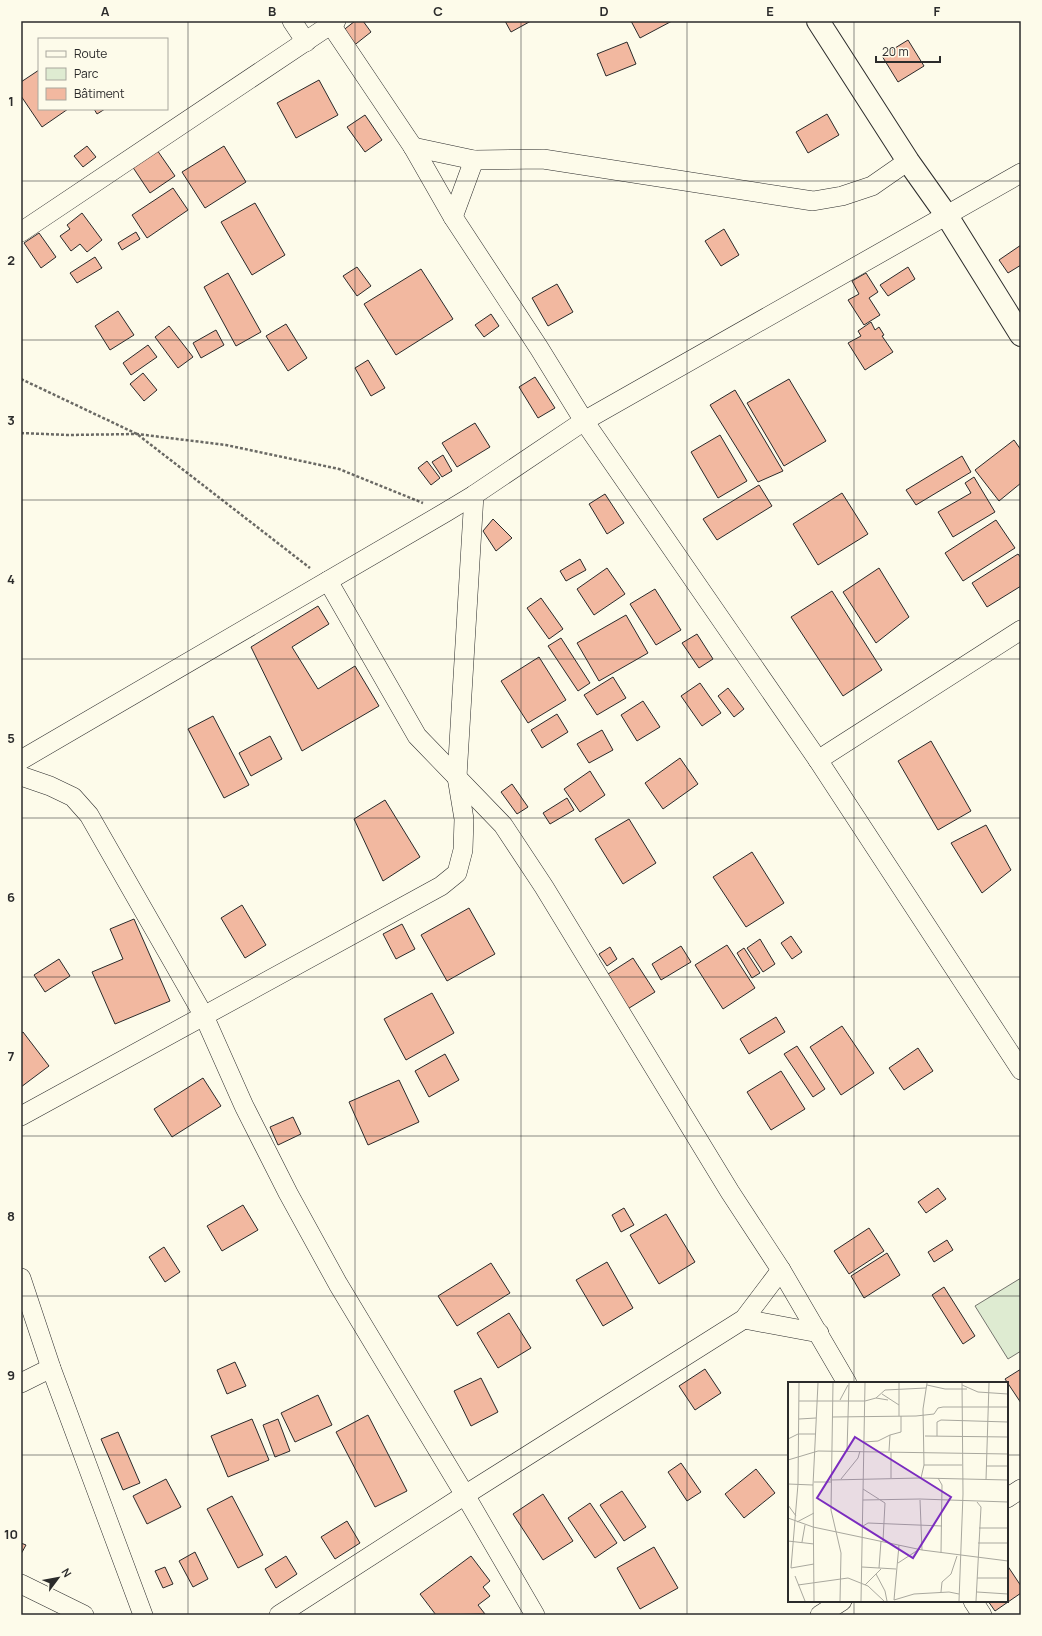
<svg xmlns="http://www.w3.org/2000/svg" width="1042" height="1636" font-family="Manrope,sans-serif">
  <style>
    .green { fill: #deebd1; stroke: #74746e }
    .building { fill: #f2b8a0; stroke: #2b2b2b }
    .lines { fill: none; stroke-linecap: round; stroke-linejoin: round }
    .minor-casing { stroke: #2b2b2b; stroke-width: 20 }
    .secondary-casing { stroke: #2b2b2b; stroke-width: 24 }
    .path { stroke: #6a6964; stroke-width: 2.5; stroke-dasharray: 3 2; stroke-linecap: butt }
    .minor { stroke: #fdfbea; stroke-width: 19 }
    .secondary { stroke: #fdfbea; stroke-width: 22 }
    .grid { fill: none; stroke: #2b2b2b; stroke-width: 1; stroke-opacity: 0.55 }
    .inset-road { fill: none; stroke: #a9a89e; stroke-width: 1 }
    .view { fill: #7b2cbf; fill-opacity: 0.15; stroke: #7b2cbf; stroke-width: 2 }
    .inset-edge { fill: none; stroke: #2b2b2b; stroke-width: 2 }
    .neatline { fill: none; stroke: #2b2b2b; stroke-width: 1.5 }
    .grid-label { font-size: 13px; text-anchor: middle; font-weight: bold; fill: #2b2b2b }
  </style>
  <rect width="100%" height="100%" fill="#fdfbea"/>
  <path class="green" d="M1021,1278V1351L1008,1359L975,1306Z"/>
  <g class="building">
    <path d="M355,21H363L371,32L352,47L341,32Z"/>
    <path d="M505,21H531L511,32Z"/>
    <path d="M631,21H672L640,38Z"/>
    <path d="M908,40L924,66L898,82L882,56Z"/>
    <path d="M627,42L636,64L606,76L597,54Z"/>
    <path d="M39,70V109H68L42,127L21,96V82Z"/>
    <path d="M319,80L338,115L296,138L277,103Z"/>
    <path d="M94,109H105L97,114Z"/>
    <path d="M827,114L839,135L808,153L796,132Z"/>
    <path d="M365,115L382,140L365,152L347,127Z"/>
    <path d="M87,146L96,157L83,167L74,156Z"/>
    <path d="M224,146L246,182L205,208L182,172Z"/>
    <path d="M157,150L175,176L150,193L132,166Z"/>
    <path d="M173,188L188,210L147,238L132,215Z"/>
    <path d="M255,203L285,255L252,275L221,222Z"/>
    <path d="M82,213L102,240L87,252L80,244L71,251L60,236L70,229L67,225Z"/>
    <path d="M724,229L739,255L721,266L705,241Z"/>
    <path d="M136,232L140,239L122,250L118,243Z"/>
    <path d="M39,233L56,257L41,268L24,243Z"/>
    <path d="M1021,245V265L1008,273L999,260Z"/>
    <path d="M95,257L102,268L77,283L70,273Z"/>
    <path d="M357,267L371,286L357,296L343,276Z"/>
    <path d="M908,267L915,279L888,296L880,285Z"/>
    <path d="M421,269L453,319L396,355L364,304Z"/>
    <path d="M228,273L261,332L236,346L204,287Z"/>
    <path d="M866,273L878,292L869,298L880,315L864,325L848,300L859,294L852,281Z"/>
    <path d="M557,284L573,312L548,326L532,298Z"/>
    <path d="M118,311L134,335L110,350L95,326Z"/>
    <path d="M491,314L499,326L484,337L475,325Z"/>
    <path d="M871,322L875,330L879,327L884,335L882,336L893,352L865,370L848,343L861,336L858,331Z"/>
    <path d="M286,324L307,358L288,371L266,336Z"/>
    <path d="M169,326L193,357L178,368L155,337Z"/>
    <path d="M216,330L224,345L201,358L193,343Z"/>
    <path d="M148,345L157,357L131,375L123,363Z"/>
    <path d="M368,360L385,388L371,396L355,368Z"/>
    <path d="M143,373L157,390L144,401L130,384Z"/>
    <path d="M535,377L555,408L538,418L519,387Z"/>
    <path d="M789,379L826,441L784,466L747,403Z"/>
    <path d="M735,390L783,471L758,482L710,405Z"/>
    <path d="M475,423L490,447L457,467L442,443Z"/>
    <path d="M720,435L747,481L718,498L691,452Z"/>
    <path d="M1014,440L1021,450V483L999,501L975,470Z"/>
    <path d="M443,455L452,471L442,477L432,462Z"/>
    <path d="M962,456L971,472L916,505L906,490Z"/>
    <path d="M427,461L440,478L431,485L418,468Z"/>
    <path d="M974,477L995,512L953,537L938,512L971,493L965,483Z"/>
    <path d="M759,485L772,506L717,540L703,519Z"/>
    <path d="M842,493L868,534L818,565L793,524Z"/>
    <path d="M605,494L624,523L607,534L589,504Z"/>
    <path d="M493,519L512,538L496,551L483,531Z"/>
    <path d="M996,520L1015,548L963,581L945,553Z"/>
    <path d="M1018,554L1021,558V586L987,607L972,583Z"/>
    <path d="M580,559L586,570L566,581L560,571Z"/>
    <path d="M607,568L625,594L594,615L577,589Z"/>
    <path d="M879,568L909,617L876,643L843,592Z"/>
    <path d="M655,589L681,630L656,645L630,604Z"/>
    <path d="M832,591L882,670L843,696L791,617Z"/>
    <path d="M541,598L563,629L549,639L527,608Z"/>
    <path d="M318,606L329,624L292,647L318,689L355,666L379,706L302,751L251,647Z"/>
    <path d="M626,615L648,653L599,681L577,643Z"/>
    <path d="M697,634L713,659L699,668L682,643Z"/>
    <path d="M561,638L590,683L578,691L548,646Z"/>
    <path d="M539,657L566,700L528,723L501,681Z"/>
    <path d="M613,677L626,698L597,715L584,695Z"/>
    <path d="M700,683L721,713L702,726L681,696Z"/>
    <path d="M728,688L744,709L734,717L718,696Z"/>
    <path d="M643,701L660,727L637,741L621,715Z"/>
    <path d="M557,714L568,732L542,748L531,730Z"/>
    <path d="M213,716L249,785L224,798L188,729Z"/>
    <path d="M602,730L613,750L589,763L577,744Z"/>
    <path d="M270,736L282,759L251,776L239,753Z"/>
    <path d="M931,741L971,811L938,830L898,761Z"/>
    <path d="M680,758L698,784L663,809L645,783Z"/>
    <path d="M590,771L605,795L580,812L564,789Z"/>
    <path d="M512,784L528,807L517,814L501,792Z"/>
    <path d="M567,798L574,810L550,824L543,813Z"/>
    <path d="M385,800L420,857L383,881L354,819Z"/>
    <path d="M629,819L656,863L623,884L595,839Z"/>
    <path d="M986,825L1011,870L982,893L951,843Z"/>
    <path d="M752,852L784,903L746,927L713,877Z"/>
    <path d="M242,905L266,945L245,958L221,918Z"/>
    <path d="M469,908L495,954L447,981L421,935Z"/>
    <path d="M134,919L170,1001L115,1024L92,972L123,959L110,929Z"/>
    <path d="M402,924L415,949L396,959L383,934Z"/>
    <path d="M791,936L802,952L792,959L781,943Z"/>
    <path d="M760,939L775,964L763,972L747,948Z"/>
    <path d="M727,945L755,988L723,1009L695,965Z"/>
    <path d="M681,946L691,962L661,980L652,964Z"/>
    <path d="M610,947L617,959L607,966L599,954Z"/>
    <path d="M744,948L760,973L752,978L737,953Z"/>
    <path d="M633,958L655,992L626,1010L605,976Z"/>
    <path d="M59,959L70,976L45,992L34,975Z"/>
    <path d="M432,993L454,1033L406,1060L384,1019Z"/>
    <path d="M776,1017L785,1032L749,1054L740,1039Z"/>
    <path d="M842,1026L874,1073L841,1095L810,1047Z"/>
    <path d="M23,1032L49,1066L21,1087V1033Z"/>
    <path d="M797,1046L825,1089L813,1097L784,1054Z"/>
    <path d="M918,1048L933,1071L904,1090L889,1068Z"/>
    <path d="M445,1054L459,1080L429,1097L415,1071Z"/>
    <path d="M781,1071L805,1109L771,1130L747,1092Z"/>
    <path d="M203,1078L221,1106L172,1137L154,1109Z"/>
    <path d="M399,1080L419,1122L368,1145L349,1102Z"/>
    <path d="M293,1117L301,1134L278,1145L270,1127Z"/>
    <path d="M938,1188L946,1199L926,1213L918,1202Z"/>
    <path d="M243,1205L258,1230L222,1251L207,1226Z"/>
    <path d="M624,1208L634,1225L621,1232L612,1215Z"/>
    <path d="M666,1214L695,1262L659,1284L630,1235Z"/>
    <path d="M869,1228L884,1251L849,1274L834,1251Z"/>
    <path d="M947,1240L953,1250L934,1262L928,1252Z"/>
    <path d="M164,1247L180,1272L165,1282L149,1257Z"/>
    <path d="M887,1253L900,1275L864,1298L851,1276Z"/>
    <path d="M607,1262L633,1308L603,1326L576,1280Z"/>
    <path d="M491,1263L510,1293L457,1326L438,1296Z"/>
    <path d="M944,1287L975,1336L963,1344L932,1295Z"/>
    <path d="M509,1313L531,1348L498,1368L477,1333Z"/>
    <path d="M235,1362L246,1386L227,1394L217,1370Z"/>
    <path d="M705,1369L721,1393L695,1410L679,1386Z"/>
    <path d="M1021,1369V1403L1005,1379Z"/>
    <path d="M481,1378L498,1412L471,1426L454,1391Z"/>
    <path d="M318,1395L332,1425L295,1442L281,1413Z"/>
    <path d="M368,1415L407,1491L375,1507L336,1432Z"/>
    <path d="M252,1419L269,1460L228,1477L211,1436Z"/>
    <path d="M278,1419L290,1451L275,1457L263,1425Z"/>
    <path d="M118,1432L140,1483L123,1490L101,1439Z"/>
    <path d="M681,1463L701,1492L687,1501L668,1472Z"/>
    <path d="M756,1469L775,1493L744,1518L725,1494Z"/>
    <path d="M166,1479L181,1507L147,1524L133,1496Z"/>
    <path d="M622,1491L646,1527L624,1541L600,1505Z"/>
    <path d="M543,1494L573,1541L543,1560L513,1514Z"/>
    <path d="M232,1496L263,1555L238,1568L207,1509Z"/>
    <path d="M590,1503L617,1543L595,1558L568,1518Z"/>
    <path d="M347,1521L360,1543L335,1559L321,1537Z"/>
    <path d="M21,1543L26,1545L21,1554Z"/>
    <path d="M654,1547L678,1588L640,1609L617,1568Z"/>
    <path d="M195,1552L208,1579L193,1587L179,1561Z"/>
    <path d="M286,1556L297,1574L276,1588L265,1569Z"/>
    <path d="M471,1556L490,1581L483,1587L490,1596L478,1605L485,1614L436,1615L420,1594Z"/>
    <path d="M1007,1565L1021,1586V1593L995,1611L988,1601H1007Z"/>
    <path d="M165,1567L173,1584L163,1588L155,1571Z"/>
  </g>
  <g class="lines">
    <g class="minor-casing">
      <g id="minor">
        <path d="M292,21L306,42"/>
        <path d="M331,25L413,147L453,217L539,348L584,421L818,760L1021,1070"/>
        <path d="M413,147L474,160L543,159L813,201L842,196L872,186L908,161"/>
        <path d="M453,217L474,160"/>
        <path d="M21,232L336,21"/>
        <path d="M328,581L417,736L503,825L544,887L730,1192L781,1270L847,1383"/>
        <path d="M21,760L446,512L474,495L584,421L1021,173"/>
        <path d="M818,760L1021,630"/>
        <path d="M21,776L50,786L73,797L89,815L204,1016L244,1106L288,1193L338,1284L465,1495L535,1615"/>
        <path d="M21,1116L441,886L457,873L463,850L464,819L457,777L474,495"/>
        <path d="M21,1278L51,1368L143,1615"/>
        <path d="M744,1319L819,1333"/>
        <path d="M21,1383L51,1368"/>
        <path d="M1007,1498L1021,1489"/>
        <path d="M21,1584L84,1615"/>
        <path d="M973,1601L982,1615"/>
        <path d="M279,1615L465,1495L744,1319L781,1270"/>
        <path d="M820,1615L842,1601"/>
      </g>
    </g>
    <g class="secondary-casing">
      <path id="secondary" d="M818,21L908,161L947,216L1021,335"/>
    </g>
    <g class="path">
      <path d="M21,379L137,434L310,568"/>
      <path d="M21,433L68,435L137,434L226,445L339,469L423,503"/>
    </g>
    <use href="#minor" class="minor"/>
    <use href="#secondary" class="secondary"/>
  </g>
  <path class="grid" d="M188,21V1615M355,21V1615M521,21V1615M687,21V1615M854,21V1383M21,181H1021M21,340H1021M21,500H1021M21,659H1021M21,818H1021M21,977H1021M21,1136H1021M21,1296H1021M21,1455H789M1007,1455H1021M854,1601V1615"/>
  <g transform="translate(788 1382)">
    <rect width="220" height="220" fill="#fdfbea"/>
    <path class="inset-road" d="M11,1L10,102L3,186L26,182M45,1L43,128L53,171L52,219M111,1V34M139,3L157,7H179M174,3L190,10L220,12M94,12L111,23M88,16L100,18M52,18L60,3M11,19H77L88,16L97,8L138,6M44,35L128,34L146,32L150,26L155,25H220M11,37L28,36M137,54L220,55M149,54V40L153,38L220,40M0,57L10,52H27M76,60L90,59L102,53M59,69L61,1M101,69L102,53L113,50V34M103,70V96M0,78L30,69L220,72M136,83H174M198,84H220M133,96L136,83L135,27L139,1M150,96L154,103L153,171M53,97L70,76L72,69M42,98L133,96L220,98M198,98L201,1M26,100H43M0,102L25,103M75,107L97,121L95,159M75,118L132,117L220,120M132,118L134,168M0,123L8,134M0,136L25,145L134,168L220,179M9,140L26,131M75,144L80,141L154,144M191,146H220M0,159L26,162M14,160L17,143M190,161H220M110,181L130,168M74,185L108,187M91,186L93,159M88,192L97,209L99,219M7,194L17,219M189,196H220M10,203L60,196L80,204L96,219M77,203L93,187M153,210L154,200L163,192L169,174M189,210L220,212M106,218L126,212L161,210L171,212M106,218L111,163M26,219L25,103L30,1M73,219L77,1M171,219L175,112L174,1M188,219L193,125L189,120"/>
    <path class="view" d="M67,55L163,115L125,176L29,116Z"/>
    <rect width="220" height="220" class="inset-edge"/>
  </g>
  <rect width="1042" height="1636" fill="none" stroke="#fdfbea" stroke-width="44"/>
  <rect x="38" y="38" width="130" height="72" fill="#fdfbea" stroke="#a9a89e"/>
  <rect x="46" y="51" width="20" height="6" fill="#fdfbea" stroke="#a9a89e"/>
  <text x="74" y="58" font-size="12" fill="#2b2b2b">Route</text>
  <rect x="46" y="68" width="20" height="12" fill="#deebd1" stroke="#a9a89e"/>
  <text x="74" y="78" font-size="12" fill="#2b2b2b">Parc</text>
  <rect x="46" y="88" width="20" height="12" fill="#f2b8a0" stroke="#a9a89e"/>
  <text x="74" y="98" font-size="12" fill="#2b2b2b">Bâtiment</text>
  <g transform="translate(58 1578) rotate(58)" stroke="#fdfbea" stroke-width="3" paint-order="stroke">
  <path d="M0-3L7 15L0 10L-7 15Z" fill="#2b2b2b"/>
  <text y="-6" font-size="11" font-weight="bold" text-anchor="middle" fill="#2b2b2b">N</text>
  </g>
  <path d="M876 56v6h64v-6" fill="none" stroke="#2b2b2b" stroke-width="2"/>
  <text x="882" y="56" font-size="12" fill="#2b2b2b" stroke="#fdfbea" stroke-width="3" paint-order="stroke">20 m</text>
  <rect x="22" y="22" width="998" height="1592" class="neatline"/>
  <g class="grid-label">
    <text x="105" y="16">A</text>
    <text x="272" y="16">B</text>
    <text x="438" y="16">C</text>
    <text x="604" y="16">D</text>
    <text x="770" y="16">E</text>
    <text x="937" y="16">F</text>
    <text x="11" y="106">1</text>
    <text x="11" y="265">2</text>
    <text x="11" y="425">3</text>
    <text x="11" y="584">4</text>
    <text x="11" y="743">5</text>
    <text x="11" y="902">6</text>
    <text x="11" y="1061">7</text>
    <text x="11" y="1221">8</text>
    <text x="11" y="1380">9</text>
    <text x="11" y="1539">10</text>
  </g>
</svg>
